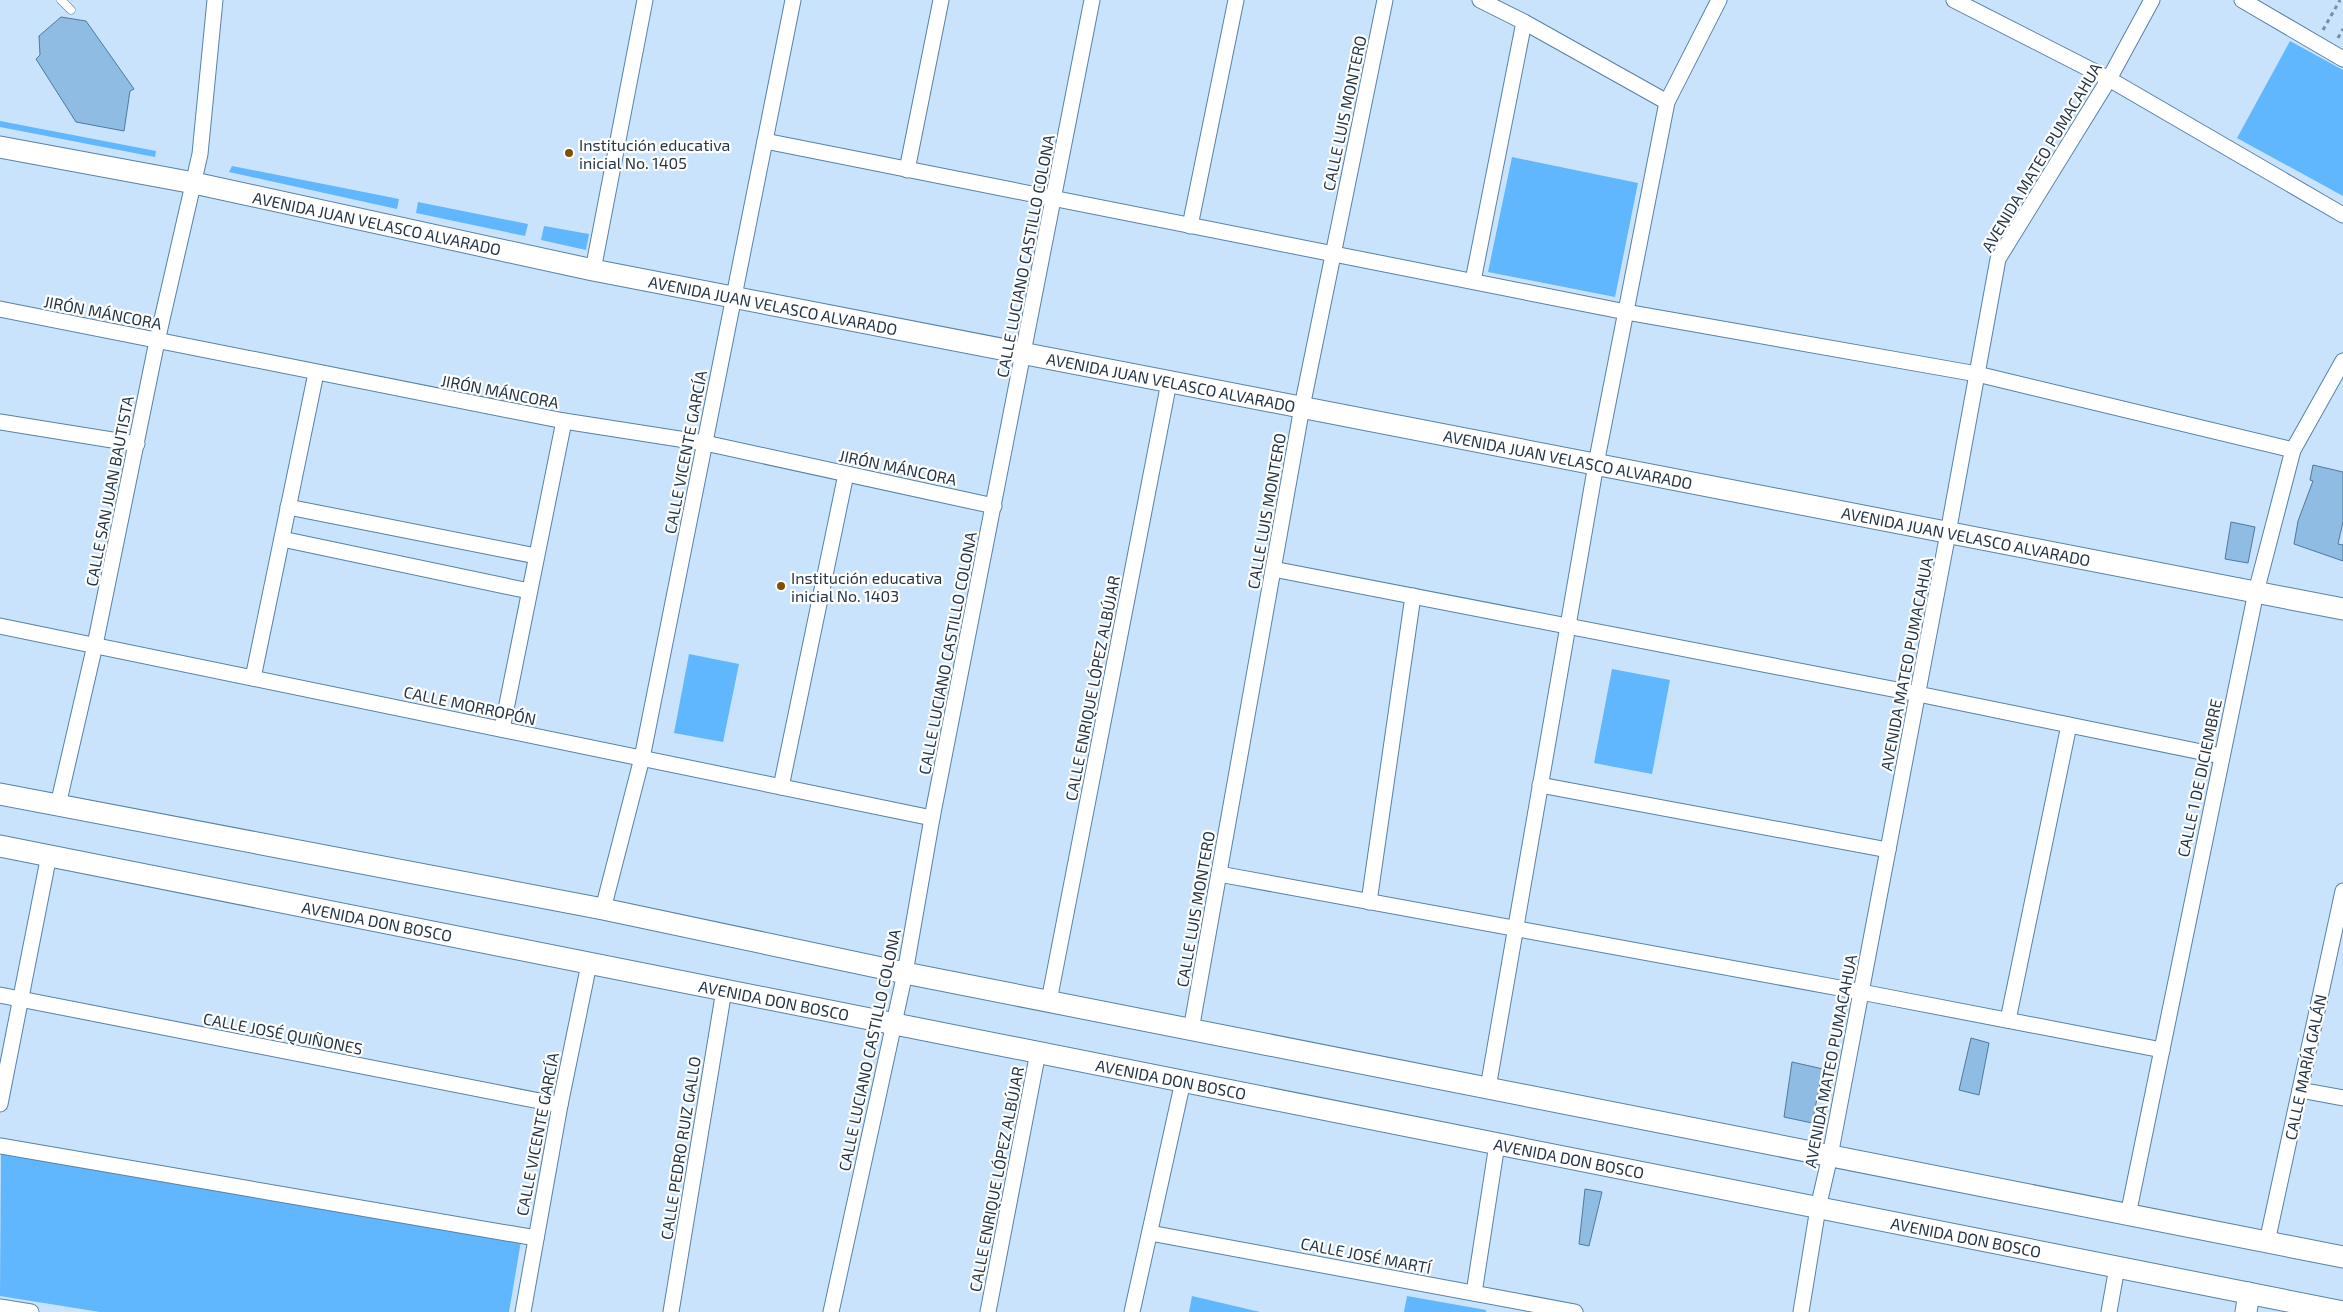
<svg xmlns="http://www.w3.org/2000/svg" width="2343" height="1312" font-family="'Exo 2',sans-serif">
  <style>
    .green { fill: #60b7fd }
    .building { fill: #8fbce3; stroke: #4e7a9e }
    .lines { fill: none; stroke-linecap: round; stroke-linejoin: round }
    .lane-casing { stroke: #5782a7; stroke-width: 9 }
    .street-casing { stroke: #5782a7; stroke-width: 17 }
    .secondary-casing { stroke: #5782a7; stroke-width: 23 }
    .path { stroke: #788fa3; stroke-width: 3; stroke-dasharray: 4 4; stroke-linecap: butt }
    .lane { stroke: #fff; stroke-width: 8 }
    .street { stroke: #fff; stroke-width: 15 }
    .secondary { stroke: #fff; stroke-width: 21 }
    .poi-dot { fill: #854d00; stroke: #fff; stroke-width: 2 }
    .labels { text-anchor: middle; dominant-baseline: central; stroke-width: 4.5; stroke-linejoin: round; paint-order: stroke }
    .street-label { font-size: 16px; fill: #243646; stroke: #fff }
    .poi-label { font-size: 16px; fill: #243646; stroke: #fff; text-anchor: start }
  </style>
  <rect width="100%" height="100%" fill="#c8e3fb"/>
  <g class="green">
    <path d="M2290,41L2343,70V196L2237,138Z"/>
    <path d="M0,121L156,151L155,157L0,127Z"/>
    <path d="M1512,157L1638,183L1615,297L1488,272Z"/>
    <path d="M232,166L399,199L397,209L229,172Z"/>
    <path d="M418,202L528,224L525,236L416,213Z"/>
    <path d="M544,226L589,234L586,250L541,240Z"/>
    <path d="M689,654L739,664L723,742L674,733Z"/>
    <path d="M1612,669L1670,680L1652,774L1594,763Z"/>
    <path d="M1,1152L521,1241L509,1312H100L0,1296Z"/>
    <path d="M1192,1296L1260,1312H1189Z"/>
    <path d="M1407,1296L1486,1310V1312H1404Z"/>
  </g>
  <g class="building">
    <path d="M61,17L86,21L134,89L130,91L124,131L76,122L36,59L40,55L39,36Z"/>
    <path d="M2313,465L2343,472V522L2338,544L2343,545V561L2294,544L2298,521L2313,481L2310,480Z"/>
    <path d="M2231,522L2255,527L2248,563L2225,559Z"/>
    <path d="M1971,1038L1989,1043L1979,1095L1959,1090Z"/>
    <path d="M1792,1062L1823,1069L1812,1123L1784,1117Z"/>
    <path d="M1585,1189L1602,1192L1589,1246L1579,1244Z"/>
  </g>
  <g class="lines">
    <g class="lane-casing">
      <path id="lane" d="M61,0L71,10"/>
    </g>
    <g class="street-casing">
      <g id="street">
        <path d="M1480,0L1524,22L1667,102"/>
        <path d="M1954,0L2109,79L2343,215"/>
        <path d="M2242,0L2343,59"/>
        <path d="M765,141L1626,312L1977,374L2293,450"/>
        <path d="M907,170L941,0"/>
        <path d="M1190,226L1236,0"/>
        <path d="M593,270L645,0"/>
        <path d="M1473,281L1524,22"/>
        <path d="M0,309L564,421L705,443L994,506"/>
        <path d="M0,422L137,444"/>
        <path d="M288,507L536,556"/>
        <path d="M282,539L529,591"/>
        <path d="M1273,569L1918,694L2221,756"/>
        <path d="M0,626L932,818"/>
        <path d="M253,678L316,373"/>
        <path d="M502,729L564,421"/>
        <path d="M1540,785L1888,850"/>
        <path d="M781,787L846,474"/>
        <path d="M58,805L95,645L157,341L200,154L215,0"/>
        <path d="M1219,874L1861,992L2162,1050"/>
        <path d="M1369,902L1413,596"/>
        <path d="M603,909L642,758L793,0"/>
        <path d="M0,995L560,1105"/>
        <path d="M1049,1001L1169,382"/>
        <path d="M2008,1020L2069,725"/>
        <path d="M1191,1030L1302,407L1385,0"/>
        <path d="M1488,1088L1596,464L1667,102L1719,0"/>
        <path d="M2300,1090L2343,1098"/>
        <path d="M0,1104L49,855"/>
        <path d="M0,1146L536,1238"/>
        <path d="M2128,1215L2256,592L2293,450L2343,361"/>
        <path d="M1150,1233L1575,1312"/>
        <path d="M2267,1242L2343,891"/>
        <path d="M1474,1293L1497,1144"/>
        <path d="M0,1307L31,1312"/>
        <path d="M523,1312L560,1105L589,964"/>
        <path d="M671,1312L724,990"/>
        <path d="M831,1312L905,973L932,818L1092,0"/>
        <path d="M988,1312L1038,1052"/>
        <path d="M1132,1312L1183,1081"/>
        <path d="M1801,1312L1818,1208L1830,1156L1948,533L1998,259L2109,79L2152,0"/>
        <path d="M2109,1312L2117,1267"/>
      </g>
    </g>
    <g class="secondary-casing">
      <g id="secondary">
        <path d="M0,147L194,183L593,270L2343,609"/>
        <path d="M0,794L603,909L905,973L2343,1257"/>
        <path d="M0,846L2343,1312"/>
        <path d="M2246,1312L2249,1293"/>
      </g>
    </g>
    <g class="path">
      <path d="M2323,30L2340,0"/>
      <path d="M2338,38L2343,29"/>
    </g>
    <use href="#lane" class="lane"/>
    <use href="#street" class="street"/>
    <use href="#secondary" class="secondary"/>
  </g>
  <g class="poi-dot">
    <circle cx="569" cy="153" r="5"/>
    <circle cx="781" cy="586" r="5"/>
  </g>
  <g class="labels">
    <g class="street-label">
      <text transform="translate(1344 113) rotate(-78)">CALLE LUIS MONTERO</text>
      <text transform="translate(2041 157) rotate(-59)">AVENIDA MATEO PUMACAHUA</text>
      <text transform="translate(377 223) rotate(12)">AVENIDA JUAN VELASCO ALVARADO</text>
      <text transform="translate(1025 256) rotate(-79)">CALLE LUCIANO CASTILLO COLONA</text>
      <text transform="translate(773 305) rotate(11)">AVENIDA JUAN VELASCO ALVARADO</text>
      <text transform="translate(103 312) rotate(11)">JIRÓN MÁNCORA</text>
      <text transform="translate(1171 382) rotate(11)">AVENIDA JUAN VELASCO ALVARADO</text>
      <text transform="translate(500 391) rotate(11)">JIRÓN MÁNCORA</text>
      <text transform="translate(685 452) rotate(-79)">CALLE VICENTE GARCÍA</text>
      <text transform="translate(1568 459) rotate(11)">AVENIDA JUAN VELASCO ALVARADO</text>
      <text transform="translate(898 467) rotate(12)">JIRÓN MÁNCORA</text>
      <text transform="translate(109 491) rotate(-79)">CALLE SAN JUAN BAUTISTA</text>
      <text transform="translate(1266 511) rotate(-80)">CALLE LUIS MONTERO</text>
      <text transform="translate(1966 536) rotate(11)">AVENIDA JUAN VELASCO ALVARADO</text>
      <text transform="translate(947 653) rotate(-79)">CALLE LUCIANO CASTILLO COLONA</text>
      <text transform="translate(1906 664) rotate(-79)">AVENIDA MATEO PUMACAHUA</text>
      <text transform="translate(1092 688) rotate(-79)">CALLE ENRIQUE LÓPEZ ALBÚJAR</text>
      <text transform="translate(470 705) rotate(12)">CALLE MORROPÓN</text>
      <text transform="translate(2199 778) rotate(-78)">CALLE 1 DE DICIEMBRE</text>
      <text transform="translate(1195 909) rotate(-80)">CALLE LUIS MONTERO</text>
      <text transform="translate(377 921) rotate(11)">AVENIDA DON BOSCO</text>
      <text transform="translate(774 1000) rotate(11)">AVENIDA DON BOSCO</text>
      <text transform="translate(283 1033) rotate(11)">CALLE JOSÉ QUIÑONES</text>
      <text transform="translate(869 1050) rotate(-78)">CALLE LUCIANO CASTILLO COLONA</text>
      <text transform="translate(1830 1061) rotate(-79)">AVENIDA MATEO PUMACAHUA</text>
      <text transform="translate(2305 1067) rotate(-78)">CALLE MARÍA GALÁN</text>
      <text transform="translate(1171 1079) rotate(11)">AVENIDA DON BOSCO</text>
      <text transform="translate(537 1134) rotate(-79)">CALLE VICENTE GARCÍA</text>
      <text transform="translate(680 1148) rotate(-81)">CALLE PEDRO RUIZ GALLO</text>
      <text transform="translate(1569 1158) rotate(11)">AVENIDA DON BOSCO</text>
      <text transform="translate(996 1179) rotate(-79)">CALLE ENRIQUE LÓPEZ ALBÚJAR</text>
      <text transform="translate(1966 1237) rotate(11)">AVENIDA DON BOSCO</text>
      <text transform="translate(1366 1255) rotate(11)">CALLE JOSÉ MARTÍ</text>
    </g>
    <g class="poi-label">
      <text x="579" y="144">Institución educativa<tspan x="579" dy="18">inicial No. 1405</tspan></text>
      <text x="791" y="577">Institución educativa<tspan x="791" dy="18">inicial No. 1403</tspan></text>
    </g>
  </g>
</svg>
